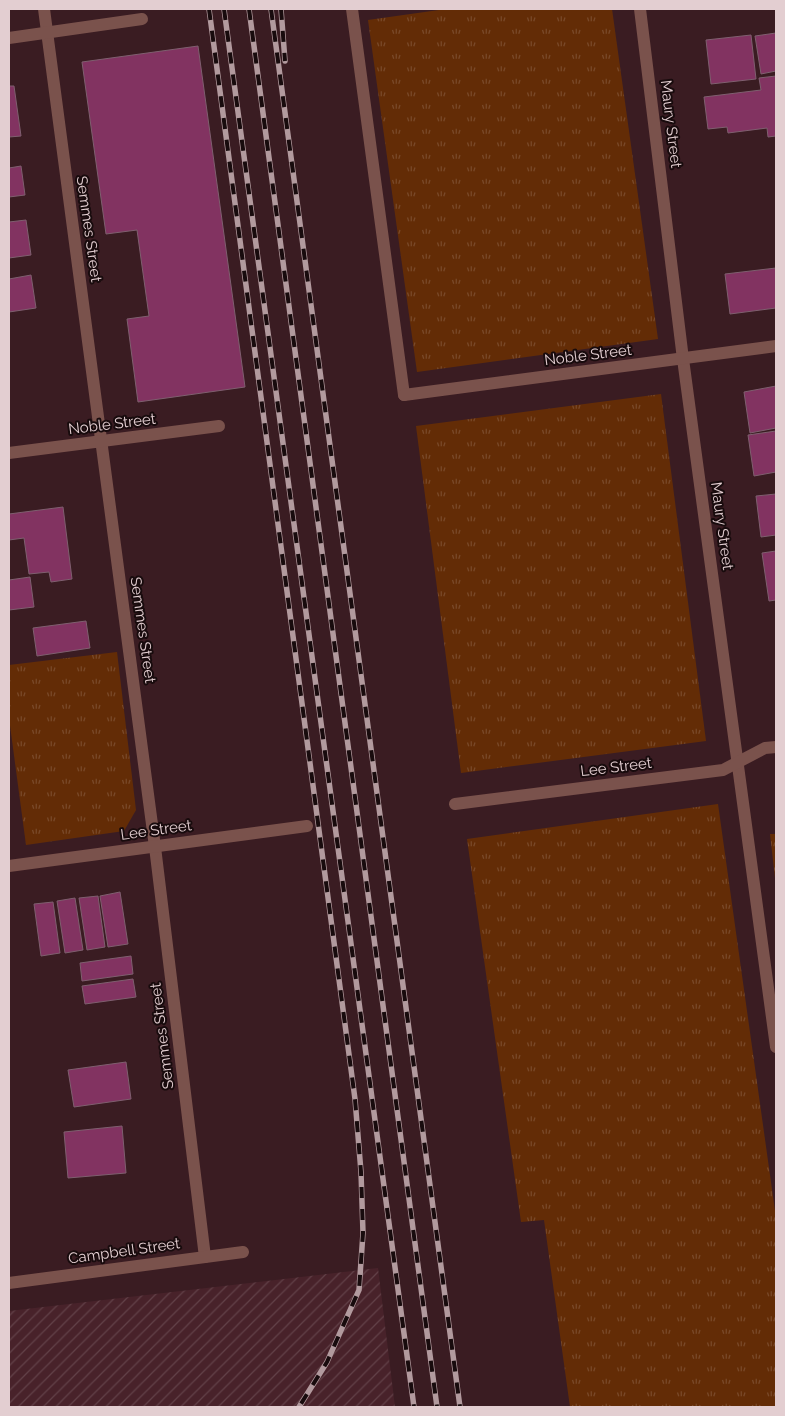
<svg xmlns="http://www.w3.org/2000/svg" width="785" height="1416" font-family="Raleway,sans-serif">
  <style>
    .industrial { fill: url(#industrial-furrows) }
    .grass { fill: url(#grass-tufts) }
    .building { fill: #823361; stroke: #7f5f6f }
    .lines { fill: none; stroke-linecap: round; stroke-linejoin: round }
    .service { stroke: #7a524c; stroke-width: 12 }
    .minor { stroke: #7a524c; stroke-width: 12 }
    .rail-casing { stroke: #b29a9e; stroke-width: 5.5 }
    .rail { stroke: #180b0d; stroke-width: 4; stroke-dasharray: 11; stroke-linecap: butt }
    .labels { text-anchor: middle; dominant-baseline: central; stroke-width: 4; stroke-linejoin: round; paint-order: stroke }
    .street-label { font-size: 15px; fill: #e3ced1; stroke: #180b0d }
  </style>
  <defs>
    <pattern id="industrial-furrows" width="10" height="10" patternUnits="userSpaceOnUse" patternTransform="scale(1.25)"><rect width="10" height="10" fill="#48222a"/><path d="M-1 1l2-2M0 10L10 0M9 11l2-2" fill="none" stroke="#624148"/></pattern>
    <pattern id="grass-tufts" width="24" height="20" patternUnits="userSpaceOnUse" patternTransform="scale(1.25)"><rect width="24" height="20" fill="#632c06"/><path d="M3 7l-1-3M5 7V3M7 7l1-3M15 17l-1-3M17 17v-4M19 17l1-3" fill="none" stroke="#794929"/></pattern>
  </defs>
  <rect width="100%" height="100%" fill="#3a1c22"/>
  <path class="industrial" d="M378,1268L395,1407H9V1311Z"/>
  <g class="grass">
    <path d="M446,9H612L658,339L417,372L368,20Z"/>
    <path d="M661,394L706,741L461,773L416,426Z"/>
    <path d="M117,652L136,810L124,831L26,845L9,718V665Z"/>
    <path d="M718,804L776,1218V1407H570L544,1220L521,1222L467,839Z"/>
    <path d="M770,834H776V887Z"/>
  </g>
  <g class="building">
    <path d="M776,33V71L761,74L755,36Z"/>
    <path d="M751,35L756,79L711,84L706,40Z"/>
    <path d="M198,46L245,387L138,402L127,319L149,316L137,230L106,234L82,62Z"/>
    <path d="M776,76V136L768,137L767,128L728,133L727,127L708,129L704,97L761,90L759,78Z"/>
    <path d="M9,86H14L21,136L9,137Z"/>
    <path d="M21,166L25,195L9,197V168Z"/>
    <path d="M26,220L31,255L9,258V222Z"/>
    <path d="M776,268V308L730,314L725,274Z"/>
    <path d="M31,275L36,308L9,312V279Z"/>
    <path d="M776,386V428L750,433L744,392Z"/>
    <path d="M776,431V472L754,476L748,435Z"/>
    <path d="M776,494V535L761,537L756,496Z"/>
    <path d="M63,507L72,579L51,582L49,572L29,574L24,538L9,540V514Z"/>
    <path d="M776,551V600L769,601L762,553Z"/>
    <path d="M30,577L34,607L9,610V580Z"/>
    <path d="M86,621L90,648L37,656L33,628Z"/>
    <path d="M120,892L128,944L108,947L100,896Z"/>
    <path d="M98,896L105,947L87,950L79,898Z"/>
    <path d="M75,898L83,950L65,953L57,901Z"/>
    <path d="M53,902L60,953L41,956L34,904Z"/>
    <path d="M131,956L133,974L82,981L80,963Z"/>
    <path d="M133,979L136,997L85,1004L82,986Z"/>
    <path d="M126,1062L131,1099L74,1107L68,1070Z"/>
    <path d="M122,1126L126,1173L68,1178L64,1132Z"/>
  </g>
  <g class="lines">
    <path class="service" d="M352,9L404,395"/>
    <g class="minor">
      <path d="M44,9L155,847L205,1257"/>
      <path d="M640,9L683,359L776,1047"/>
      <path d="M9,38L142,19"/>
      <path d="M404,395L776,346"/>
      <path d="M9,453L219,426"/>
      <path d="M455,804L723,770L765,748L776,747"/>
      <path d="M9,866L307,826"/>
      <path d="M9,1283L243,1252"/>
    </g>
    <g class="rail-casing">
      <g id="rail">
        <path d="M209,9L355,1099L361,1172L363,1233L359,1290L327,1362L299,1407"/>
        <path d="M224,9L414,1407"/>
        <path d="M249,9L437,1407"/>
        <path d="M271,9L460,1407"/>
        <path d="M281,9L285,61"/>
      </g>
    </g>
    <use href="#rail" class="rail"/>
  </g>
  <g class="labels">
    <g class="street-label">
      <text transform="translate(671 124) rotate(83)">Maury Street</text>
      <text transform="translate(89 229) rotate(82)">Semmes Street</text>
      <text transform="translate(588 355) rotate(-7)">Noble Street</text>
      <text transform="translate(112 424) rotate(-7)">Noble Street</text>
      <text transform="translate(722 526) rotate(82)">Maury Street</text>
      <text transform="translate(143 630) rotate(82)">Semmes Street</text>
      <text transform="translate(616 767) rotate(-7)">Lee Street</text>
      <text transform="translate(156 830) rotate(-8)">Lee Street</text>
      <text transform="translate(162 1036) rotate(-97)">Semmes Street</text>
      <text transform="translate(124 1251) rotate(-8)">Campbell Street</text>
    </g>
  </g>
  <rect width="785" height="1416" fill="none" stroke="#e3ced1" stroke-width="20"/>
</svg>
